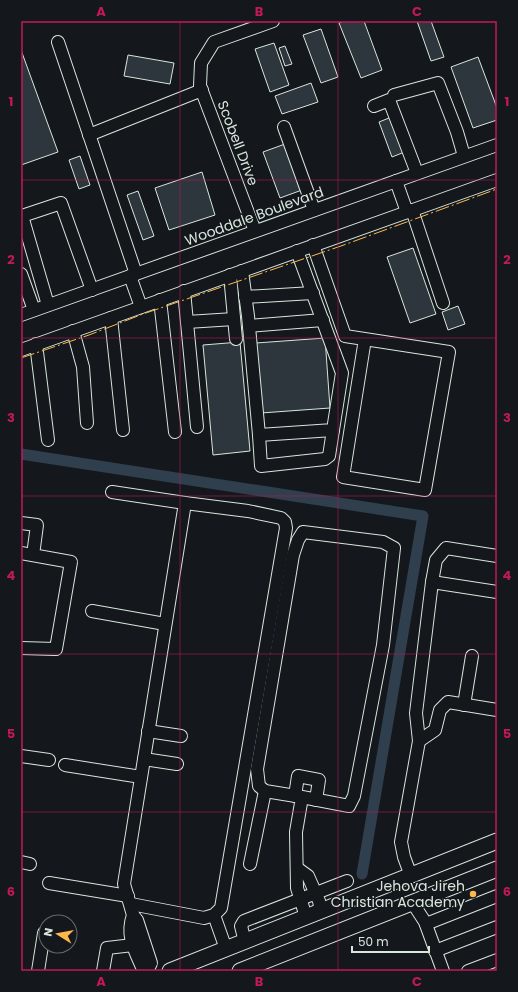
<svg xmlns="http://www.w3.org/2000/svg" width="518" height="992" font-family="Poppins,sans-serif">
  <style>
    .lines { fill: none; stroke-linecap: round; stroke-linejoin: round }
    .canal { stroke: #2f3f4d; stroke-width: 11 }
    .building { fill: #2c363c; stroke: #d8e6dc }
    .minor-casing { stroke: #d8e6dc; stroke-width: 14 }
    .major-casing { stroke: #d8e6dc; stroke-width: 17 }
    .minor { stroke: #14181c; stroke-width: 12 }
    .major { stroke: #14181c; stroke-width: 15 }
    .power { stroke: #ffb74d; stroke-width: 1; stroke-dasharray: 14 3 2 3; stroke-linecap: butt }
    .grid { fill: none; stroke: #c2185b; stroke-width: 1; stroke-opacity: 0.55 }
    .poi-dot { fill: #ffb74d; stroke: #14181c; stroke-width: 1.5 }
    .labels { text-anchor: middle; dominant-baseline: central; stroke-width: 3; stroke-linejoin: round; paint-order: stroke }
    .street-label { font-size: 14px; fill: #d8e6dc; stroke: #14181c }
    .poi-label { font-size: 14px; fill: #d8e6dc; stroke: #14181c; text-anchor: end }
    .neatline { fill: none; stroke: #c2185b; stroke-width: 1.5 }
    .grid-label { font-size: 13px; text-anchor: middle; font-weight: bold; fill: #c2185b }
  </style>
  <rect width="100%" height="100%" fill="#14181c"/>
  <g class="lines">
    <path class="canal" d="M21,454L423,516L362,874"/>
  </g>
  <g class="building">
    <path d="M344,21H364L382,70L361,78L339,23Z"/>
    <path d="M417,21H431L444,57L431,61Z"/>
    <path d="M321,29L338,77L321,83L303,35Z"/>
    <path d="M274,43L289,85L270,92L255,49Z"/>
    <path d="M285,46L292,64L285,66L279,48Z"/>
    <path d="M21,50L58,152L21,165Z"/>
    <path d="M128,55L174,63L170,84L124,76Z"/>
    <path d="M478,57L497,108V120L473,128L451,67Z"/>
    <path d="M311,83L318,102L282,114L275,96Z"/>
    <path d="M394,116L407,151L392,157L379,122Z"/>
    <path d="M285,144L302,190L280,198L263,152Z"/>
    <path d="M80,156L90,185L79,189L69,160Z"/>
    <path d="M202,172L215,215L169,230L155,188Z"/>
    <path d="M138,191L154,236L143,240L127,195Z"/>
    <path d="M413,248L436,314L410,323L387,257Z"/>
    <path d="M458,306L465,324L448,330L442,312Z"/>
    <path d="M325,338L330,408L261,413L256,343Z"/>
    <path d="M240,342L250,451L213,455L203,345Z"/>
  </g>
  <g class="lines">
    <g class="minor-casing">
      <g id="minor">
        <path d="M58,42L136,274"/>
        <path d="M394,95L438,83L457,132L464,156"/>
        <path d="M374,106L389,100L417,173"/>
        <path d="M284,127L314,210"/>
        <path d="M89,135L202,90"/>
        <path d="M396,181L407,212"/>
        <path d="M412,210L443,303"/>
        <path d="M255,231L200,86L201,63L214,42L273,21"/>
        <path d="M313,245L345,336L449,352L425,490L343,477L365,339"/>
        <path d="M242,271L248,316L259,435L333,430L342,373L297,251"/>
        <path d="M21,274L34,310"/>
        <path d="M230,275L236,339"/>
        <path d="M130,276L141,307"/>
        <path d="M184,291L197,427"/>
        <path d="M245,297L313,293"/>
        <path d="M160,300L175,432"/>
        <path d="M48,305L22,216L61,203L92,290"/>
        <path d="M21,315L497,145"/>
        <path d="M111,318L123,430"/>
        <path d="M187,322L234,319"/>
        <path d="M249,326L323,320"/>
        <path d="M73,331L83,367L87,423"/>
        <path d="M36,344L48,440"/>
        <path d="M21,350L497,180"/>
        <path d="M259,435L261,466L325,459L329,456L333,430"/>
        <path d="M112,492L185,503L124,884L133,915"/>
        <path d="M21,523L37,525L33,555"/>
        <path d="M21,553L71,562L56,649L21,648"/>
        <path d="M432,582L436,560L446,548L497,556"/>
        <path d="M92,611L165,624"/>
        <path d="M464,705L472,656"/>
        <path d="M148,731L181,736"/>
        <path d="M419,741L435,730L440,710L448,702L497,710"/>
        <path d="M21,756L49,760"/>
        <path d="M144,759L177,764"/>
        <path d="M65,765L141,777"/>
        <path d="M295,796L298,776L319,780L316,800"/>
        <path d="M302,797L265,791L259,786L257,769L293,555L298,540L303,532L383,542L394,548L383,645L354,796L349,806L302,797L296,832L297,888L306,917"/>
        <path d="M21,862L30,864"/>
        <path d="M250,864L265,791"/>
        <path d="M297,868L308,876L319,901L321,911"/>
        <path d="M411,876L404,857L401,842L419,741L416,713L432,582L497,592"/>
        <path d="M49,883L128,896"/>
        <path d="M412,902L425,922L443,971"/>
        <path d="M131,904L204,918L214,915L221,908L286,528L285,522L281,518L248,511L185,503"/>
        <path d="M214,915L226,949"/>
        <path d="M426,924L497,896"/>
        <path d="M245,942L241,926L244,921L347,881"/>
        <path d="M435,951L497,927"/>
        <path d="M148,969L142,967C134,949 126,935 133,915L137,920L151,963L148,969L149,971"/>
        <path d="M38,971L44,933"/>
        <path d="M103,971L107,948L133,945"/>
        <path d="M468,971L497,960"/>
      </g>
    </g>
    <g class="major-casing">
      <g id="major">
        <path d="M170,971L497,841"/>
        <path d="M240,971L497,869"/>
      </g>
    </g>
    <use href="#minor" class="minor"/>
    <use href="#major" class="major"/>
    <path class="power" d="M21,358L89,335L143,314L341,246L497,189"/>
  </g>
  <path class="grid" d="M180,21V971M338,21V971M21,180H497M21,338H497M21,496H497M21,654H497M21,812H497"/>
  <circle class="poi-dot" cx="473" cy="894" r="4"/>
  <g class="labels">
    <g class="street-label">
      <text transform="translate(238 143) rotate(69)">Scobell Drive</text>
      <text transform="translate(254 216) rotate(-20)">Wooddale Boulevard</text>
    </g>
    <g class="poi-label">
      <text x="465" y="886">Jehova Jireh<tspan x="465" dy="16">Christian Academy</tspan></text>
    </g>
  </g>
  <rect width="518" height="992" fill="none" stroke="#14181c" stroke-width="44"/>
  <g transform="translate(58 934) rotate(281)"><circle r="19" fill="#14181c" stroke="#626a69"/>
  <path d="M0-3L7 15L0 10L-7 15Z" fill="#ffb74d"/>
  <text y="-6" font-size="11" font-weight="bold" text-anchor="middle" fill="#d8e6dc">N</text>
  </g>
  <path d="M352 946v6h77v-6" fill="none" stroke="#d8e6dc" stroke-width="2"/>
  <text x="358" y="946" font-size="12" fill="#d8e6dc" stroke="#14181c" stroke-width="3" paint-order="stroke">50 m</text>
  <rect x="22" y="22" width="474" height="948" class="neatline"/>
  <g class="grid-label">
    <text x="101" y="16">A</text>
    <text x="259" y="16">B</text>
    <text x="417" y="16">C</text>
    <text x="11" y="106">1</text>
    <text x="507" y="106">1</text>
    <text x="11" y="264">2</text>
    <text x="507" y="264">2</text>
    <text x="11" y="422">3</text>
    <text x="507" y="422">3</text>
    <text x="11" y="580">4</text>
    <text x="507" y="580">4</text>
    <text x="11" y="738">5</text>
    <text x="507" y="738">5</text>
    <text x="11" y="896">6</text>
    <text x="507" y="896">6</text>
    <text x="101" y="986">A</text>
    <text x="259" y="986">B</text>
    <text x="417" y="986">C</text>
  </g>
</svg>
